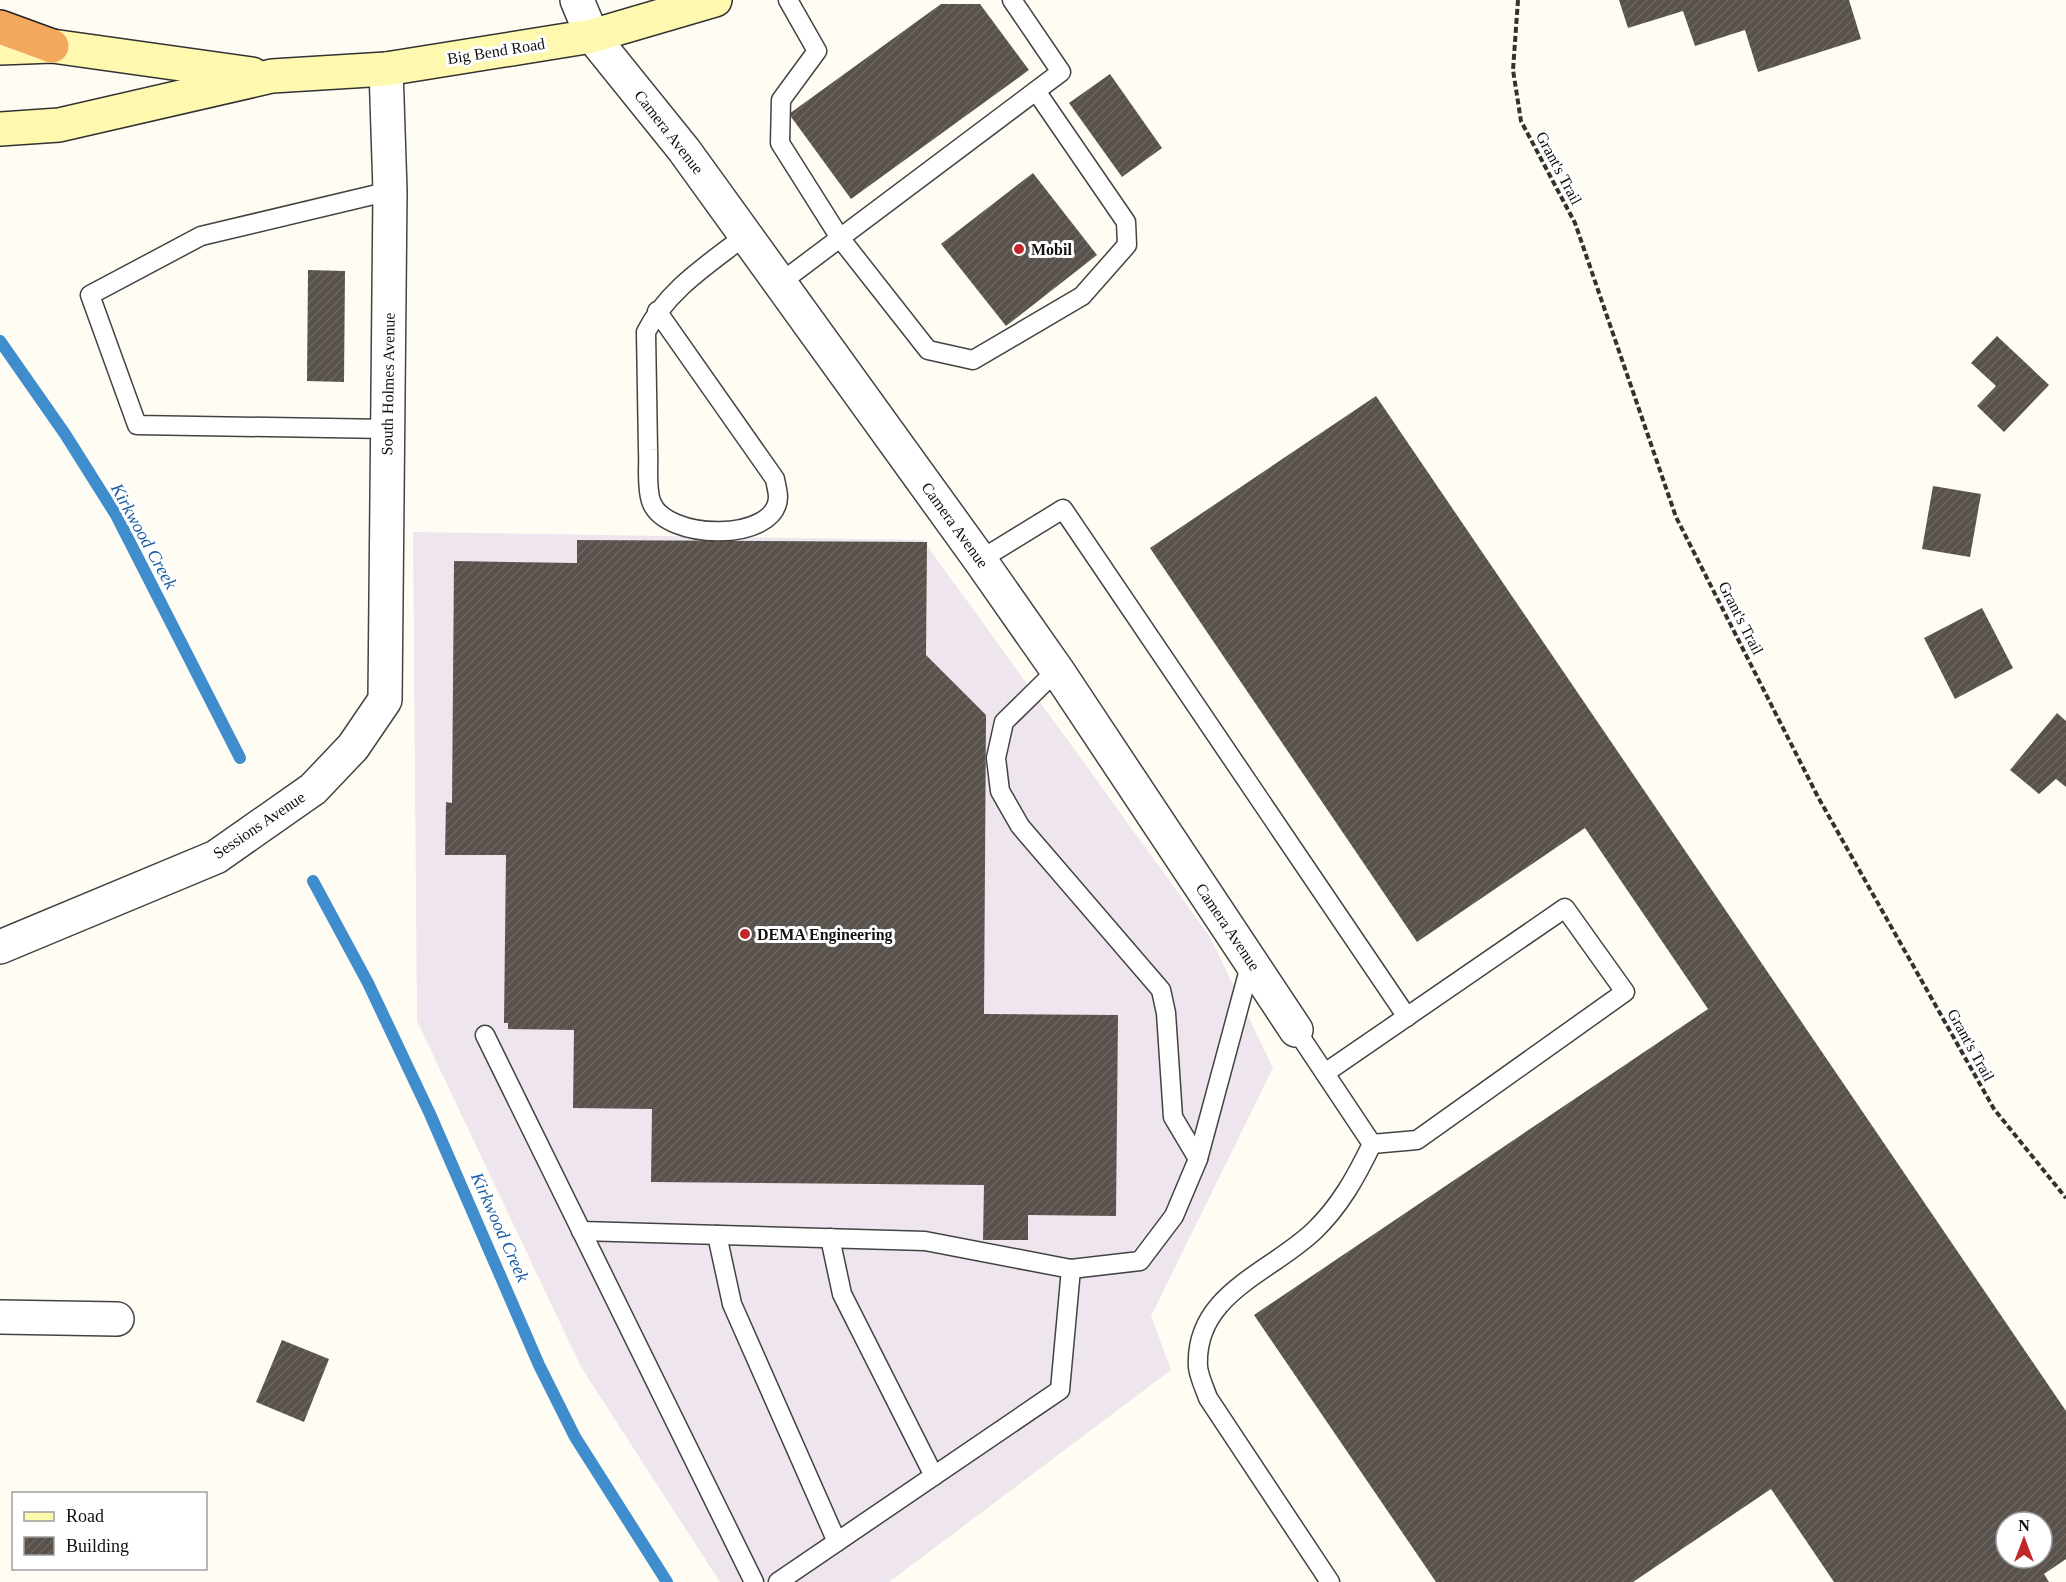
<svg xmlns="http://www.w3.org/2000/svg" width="2066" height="1582" font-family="Georgia,serif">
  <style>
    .industrial { fill: #eee5ee }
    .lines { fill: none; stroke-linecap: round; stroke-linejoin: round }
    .stream { stroke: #3f8dcd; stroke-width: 12 }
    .building { fill: url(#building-hatch); fill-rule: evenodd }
    .lane-casing { stroke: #434343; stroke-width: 21 }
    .street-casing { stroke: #434343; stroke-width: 36 }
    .secondary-casing { stroke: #323232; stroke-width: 36 }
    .highway-casing { stroke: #212121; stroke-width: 36 }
    .path { stroke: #323232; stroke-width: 4; stroke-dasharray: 6 3; stroke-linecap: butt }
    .lane { stroke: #fff; stroke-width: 18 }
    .street { stroke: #fff; stroke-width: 33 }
    .secondary { stroke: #fef9af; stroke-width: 33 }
    .highway { stroke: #f3a95d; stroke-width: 33 }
    .poi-dot { fill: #c02828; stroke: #fff; stroke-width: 2 }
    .labels { text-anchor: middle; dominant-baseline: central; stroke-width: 6; stroke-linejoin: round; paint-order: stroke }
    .street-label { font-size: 16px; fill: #101010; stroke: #fff }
    .poi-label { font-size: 16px; font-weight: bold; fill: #101010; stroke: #fff; text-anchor: start }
    .water-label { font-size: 18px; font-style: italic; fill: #195fa2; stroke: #fff }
  </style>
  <defs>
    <pattern id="building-hatch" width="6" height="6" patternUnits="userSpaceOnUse" patternTransform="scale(1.5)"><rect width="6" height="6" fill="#59524c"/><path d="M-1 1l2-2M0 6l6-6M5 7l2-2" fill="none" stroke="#6c6661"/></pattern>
  </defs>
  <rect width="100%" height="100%" fill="#fffdf3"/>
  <path class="industrial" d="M413,532L923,540L1210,937L1273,1068L1151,1316L1171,1370L889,1582H720L581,1367L417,1021Z"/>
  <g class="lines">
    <g class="stream">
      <path d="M0,341L65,434L116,515L240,758"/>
      <path d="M313,881L368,983L430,1114L539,1365L575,1437L667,1582"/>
    </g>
  </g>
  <g class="building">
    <path d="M1619,0H1849L1861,39L1758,72L1745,30L1695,46L1683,11L1628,28Z"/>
    <path d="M941,4H980L1029,70L851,199L789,114Z"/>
    <path d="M1110,74L1162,148L1122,177L1069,103Z"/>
    <path d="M1033,173L1097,255L1006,326L941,244Z"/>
    <path d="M308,270L345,271L344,382L307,381Z"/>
    <path d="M1997,336L2049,385L2004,432L1977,406L1996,386L1971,363Z"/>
    <path d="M1376,396L2066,1411V1559L2044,1574L2049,1582H1834L1771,1489L1633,1582H1436L1254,1315L1708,1009L1585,828L1417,942L1150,548ZM2006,1522H2042V1558H2006Z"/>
    <path d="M1933,486L1981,494L1970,557L1922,549Z"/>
    <path d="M577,540L927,542L926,655L986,715L984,1014L1118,1015L1116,1216L1028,1215V1240H983L984,1185L651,1182L652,1109L573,1108L574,1030L508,1029V1023H504L506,855H445L446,802L452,803L454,561L577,563Z"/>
    <path d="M1982,608L2013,668L1955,699L1924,638Z"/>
    <path d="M2057,713L2066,721V787L2056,779L2039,794L2010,770Z"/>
    <path d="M282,1340L329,1359L304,1422L256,1402Z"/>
  </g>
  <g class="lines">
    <g class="lane-casing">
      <g id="lane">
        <path d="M788,0L817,51L781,100L780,143L840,238L928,350L973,360L1082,296L1127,245L1126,222L1036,91"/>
        <path d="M780,283L1061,72L1012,0"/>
        <path d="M657,311L775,479C776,485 778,492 778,497C777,543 664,541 651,501C646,486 649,466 648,450C647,411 647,371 646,332C668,289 709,264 746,235"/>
        <path d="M387,429L137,425L90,295L201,236L390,191"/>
        <path d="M980,560L1063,509L1407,1017"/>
        <path d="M1057,670L1004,722L996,758L1000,791L1020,826L1161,990L1166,1013L1173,1117L1198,1159"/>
        <path d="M1296,1030L1372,1144C1356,1177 1340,1206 1314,1231C1270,1273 1194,1294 1198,1367C1199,1377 1205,1389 1208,1398L1330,1582"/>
        <path d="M485,1035L754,1582"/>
        <path d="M1325,1073L1565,908L1625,992L1417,1140L1372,1144"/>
        <path d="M581,1231L925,1241L1071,1269L1140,1261L1174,1216L1198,1159L1251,962"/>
        <path d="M717,1235L732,1304L837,1542"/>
        <path d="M830,1238L842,1294L934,1476"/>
        <path d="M778,1582L1060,1390L1071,1269"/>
      </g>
    </g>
    <g class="street-casing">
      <g id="street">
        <path d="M577,0L592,36L684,150L980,560L1057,670L1296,1030"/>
        <path d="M0,947L216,857L313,789L353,747L385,700L390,191L386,69"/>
        <path d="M0,1317L117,1319"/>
      </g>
    </g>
    <g class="secondary-casing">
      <g id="secondary">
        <path d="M0,48L52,46L252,74"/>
        <path d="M0,129L59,125L272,76L386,69L592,36L715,0"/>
      </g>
    </g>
    <g class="highway-casing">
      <path id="highway" d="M0,27L52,46"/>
    </g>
    <path class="path" d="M1518,0L1513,70L1521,121L1575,223L1676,517L1818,797L1994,1109L2066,1198"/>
    <use href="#lane" class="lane"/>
    <use href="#street" class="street"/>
    <use href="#secondary" class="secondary"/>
    <use href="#highway" class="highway"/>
  </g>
  <g class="poi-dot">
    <circle cx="1019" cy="249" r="6"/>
    <circle cx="745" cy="934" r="6"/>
  </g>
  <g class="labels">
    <g class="street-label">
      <text transform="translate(496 51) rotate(-9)">Big Bend Road</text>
      <text transform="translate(669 132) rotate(52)">Camera Avenue</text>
      <text transform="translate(1559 168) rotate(62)">Grant's Trail</text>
      <text transform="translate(388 384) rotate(-89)">South Holmes Avenue</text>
      <text transform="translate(955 525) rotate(54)">Camera Avenue</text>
      <text transform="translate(1741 618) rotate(63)">Grant's Trail</text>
      <text transform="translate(259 825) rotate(-34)">Sessions Avenue</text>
      <text transform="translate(1228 927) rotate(56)">Camera Avenue</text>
      <text transform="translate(1971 1045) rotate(61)">Grant's Trail</text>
    </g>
    <g class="poi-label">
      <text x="1031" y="249">Mobil</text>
      <text x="757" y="934">DEMA Engineering</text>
    </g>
    <g class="water-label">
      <text transform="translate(144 536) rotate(61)">Kirkwood Creek</text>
      <text transform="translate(500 1227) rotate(66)">Kirkwood Creek</text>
    </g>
  </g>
  <rect x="12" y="1492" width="195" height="78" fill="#ffffff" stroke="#9f9f9f" stroke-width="1.5"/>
  <rect x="24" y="1512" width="30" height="9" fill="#fef9af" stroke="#9f9f9f" stroke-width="1.5"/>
  <text x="66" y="1522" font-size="18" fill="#101010">Road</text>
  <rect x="24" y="1537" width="30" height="18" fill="url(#building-hatch)" stroke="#9f9f9f" stroke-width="1.5"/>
  <text x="66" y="1552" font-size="18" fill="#101010">Building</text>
  <g transform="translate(2024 1540)"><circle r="28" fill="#ffffff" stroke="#9f9f9f" stroke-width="1.5"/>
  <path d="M0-4.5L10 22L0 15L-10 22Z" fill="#c02828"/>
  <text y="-9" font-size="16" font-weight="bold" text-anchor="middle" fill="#101010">N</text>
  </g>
</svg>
